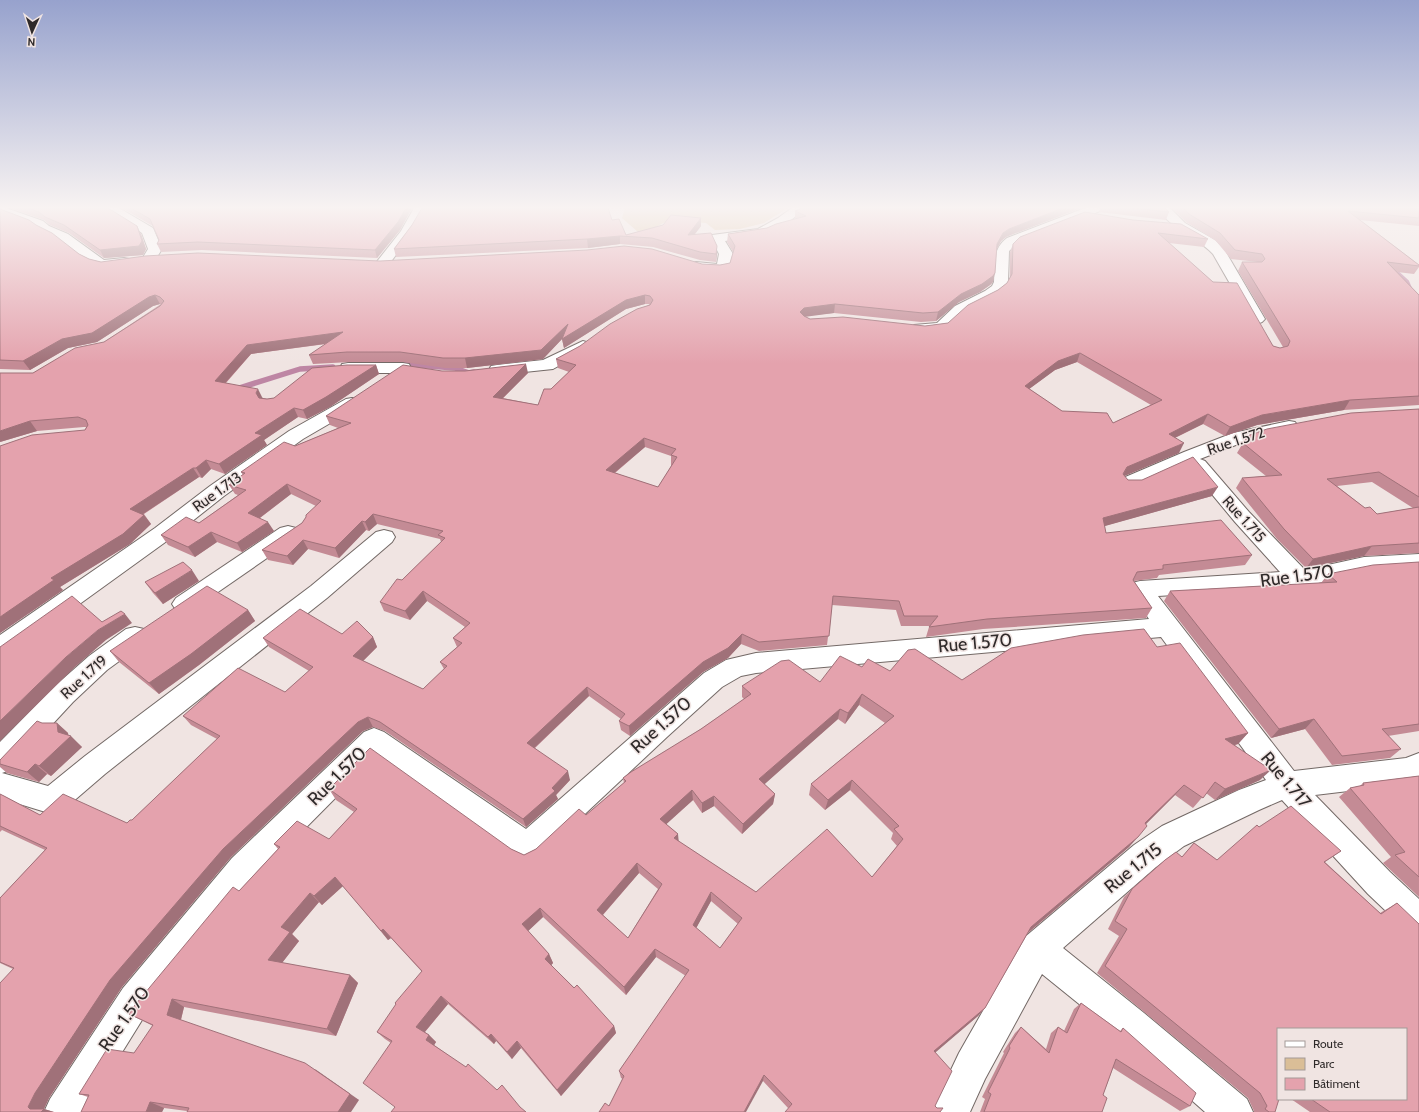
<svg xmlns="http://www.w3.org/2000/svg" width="1419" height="1112" font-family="Cabin,sans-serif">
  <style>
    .green { fill: #dabe97 }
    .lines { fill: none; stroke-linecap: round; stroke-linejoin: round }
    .stream-far1 { stroke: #be86a4; stroke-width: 4.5 }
    .stream { stroke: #be86a4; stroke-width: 5.5 }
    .minor-casing { stroke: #736966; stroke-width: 2 }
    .minor { fill: #fff; fill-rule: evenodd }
    .wall { fill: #c48b95; fill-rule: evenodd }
    .shaded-wall { fill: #a07179 }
    .building { fill: #e4a2ad; stroke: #a07179; fill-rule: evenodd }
    .labels { text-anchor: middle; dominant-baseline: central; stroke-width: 3; stroke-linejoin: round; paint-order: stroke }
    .street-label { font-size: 15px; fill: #2f2a2a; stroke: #f0e4e2 }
    .near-street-label { font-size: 18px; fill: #2f2a2a; stroke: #f0e4e2 }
  </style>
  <rect width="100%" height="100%" fill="#f0e4e2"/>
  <path class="green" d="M625,208H788L764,223L740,229L715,230L706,223L669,220L654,228L638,232L622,218Z"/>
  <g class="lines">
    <path class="stream-far1" d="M1395,271L1407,282L1413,296L1419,301"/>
    <g class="stream">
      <path d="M401,364L455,368L469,373L474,372"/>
      <path d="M236,389L300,369L333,367"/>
    </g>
    <g class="minor-casing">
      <g id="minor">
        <path d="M0,208H6L43,221L49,226L68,234L104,260L124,258L129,259L131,262L129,265L106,269L94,266L58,240L41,232L35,227L0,214Z"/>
        <path d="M105,208H119L153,228L162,249L154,262H144L142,259L148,249L142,233Z"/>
        <path d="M414,208H426L413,232L387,267L382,268L377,267L375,264L401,231Z"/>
        <path d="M792,208H806L786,224L766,235L725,241L733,254L728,271L712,273L691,269L689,266L691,263L696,262L717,264L719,254L711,238L712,235L758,229L778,218Z"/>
        <path d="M1085,208H1102L1100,211L1017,244L1009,251L1008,282L1003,291L995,297L965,312L946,330L919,333L914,331L911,328L914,325L937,323L955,306L985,291L992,286L994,282C995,265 992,249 1007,238Z"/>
        <path d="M1157,208H1170L1185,223L1215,240L1224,249L1265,319L1262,322L1257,324L1252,322L1213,254C1196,236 1172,230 1157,208Z"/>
        <path d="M583,341L589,343L591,346L589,349L553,369L497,375L491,374L489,370L491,366L497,365L543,360Z"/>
        <path d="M348,363H403L409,364L411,368L409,372L403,373H348L342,372L340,368L342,364Z"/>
        <path d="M352,398L358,399L361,403L358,407L303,439L224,496L171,538L9,655L0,658V635L155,528L210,486L289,431L346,399Z"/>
        <path d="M1289,421L1295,422L1298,426L1295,430L1246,441L1200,459L1205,461L1249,512L1305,570L1364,557L1419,554V570L1364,573L1300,587L1158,596L1294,771L1406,758L1419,753V779L1407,784L1315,795L1390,872L1419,899V937L1408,932L1368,894L1282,800L1259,810L1184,846L1156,867L1063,948L1144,1013L1247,1099L1253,1112H1205L1120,1037L1042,974L985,1079L970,1112H931L959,1053L1025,937L1134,845L1162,826L1239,790L1266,780L1161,637L756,673L741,676L722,687L668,736L538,858L527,863L516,858L376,757L254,880L147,1012L85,1112H44L50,1099L123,988L232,858L364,732L374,728L384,732L526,829L704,673L726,660L756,653L1149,619L1129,589L1132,583L1140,581L1280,572L1235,522L1191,469L1189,464L1137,488L1130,489L1123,488L1120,483L1123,478L1184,452L1233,433Z"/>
        <path d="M288,526L296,528L299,533L296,538L192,610L184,613L176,610L172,604L176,598L280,528Z"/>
        <path d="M384,530L392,532L395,537L392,542L327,598L105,774L62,811L52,814L0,798V742L55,686L89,656L126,629L135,627L144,629L147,636L144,643L107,670L73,702L10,770L2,773L48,786L85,756L311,586L376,532Z"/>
      </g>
    </g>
    <use href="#minor" class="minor"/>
  </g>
  <g class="wall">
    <path d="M10,208H108L141,234L146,249L143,255L104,258L69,233L50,225L44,220Z"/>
    <path d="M122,208H412L400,230L377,258L202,250L161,252L157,244L159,240L153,226Z"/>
    <path d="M1100,208H1165L1169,212L1166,220L1099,212Z"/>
    <path d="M1172,208H1419V226L1360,220L1419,265V267L1414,274L1397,272L1419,295V405L1344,410L1257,425L1225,436L1203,424L1175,438L1179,453L1124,476L1128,480L1212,496L1104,526L1106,533L1252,555L1245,565L1159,575L1157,578L1134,581L1152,608L1146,618L983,629L926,637L929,627L930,626H901L896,610L832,605L827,645L759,651L741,644L728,658L703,672L630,736L621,730L619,721L621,719L589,696L535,748L570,780L556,795L558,799L526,827L385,731L373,727L363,731L231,857L122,987L49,1098L44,1109L54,1112H0L13,969L0,963V898L45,850L2,830L0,832V794L40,815L127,823L132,820L217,739L191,725L183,716L285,692L309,671L269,647L263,638L342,634L373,637L377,647L363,661L423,689L444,669L440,662L457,647L453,638L465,627L427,601L410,620L384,611L380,602L402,580L441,542L440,539L377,524L369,531L366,530L339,558L308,549L293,565L268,560L262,550L302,523L316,506L291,494L260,518L274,531L242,552L217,542L195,557L168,545L161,535L199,523L238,495L235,494L229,485L243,475L241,472L295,446L338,428L330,425L326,416L442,371L528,373L503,398L538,405L551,389L569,372L558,368L556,359L580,346L650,304H645L626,309L564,348L562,339L543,359L467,368H445L403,362H350L313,364L309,355L326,344L251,354L226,383L263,398L267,399L274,398L376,365L379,374L330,407L307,419L298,417L264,440L267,445L225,474L211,469L202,478L199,477L144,514L151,524L130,544L60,587L63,590L0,633L85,430L86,427H84L37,431L0,442L33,373L104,342L161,304H160L153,306L97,342L68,348L30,370L0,369V209L36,225L79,254L89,259L101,262L380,261L702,264L720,265L730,263L733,252L727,242L728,234L767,228L795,219V211L1006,237L1001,241L997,249L993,282L990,285L980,292L959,302L936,321L921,322L834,313L804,316L810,319L925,326L948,323L998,290L1007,283L1010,278V252L1013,244L1085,212L1208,239L1204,247L1169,243L1273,346L1280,348L1283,347L1238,271L1242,262H1258L1231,259L1216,241L1186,222ZM1077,362L1151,405L1113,423L1062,411L1029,389L1055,370ZM645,447L671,456V465H672L658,487L615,473Z"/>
    <path d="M701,218V226L695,234L717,254L716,262L700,260L653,247L620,244L588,248L396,257L394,249L412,225L612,220L626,235Z"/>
    <path d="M1419,409V553L1364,556L1306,568L1277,539L1236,488L1242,478L1266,476L1237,453L1247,436ZM1372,482L1413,508L1377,514L1365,508L1337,486Z"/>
    <path d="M1419,562V731L1388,736L1401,749L1390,758L1332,765L1305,729L1271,738L1164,601L1170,591L1321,583L1328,574Z"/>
    <path d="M199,581L163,604L153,593L145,582Z"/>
    <path d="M248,610L255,621L199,665L159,694L119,662L110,651Z"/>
    <path d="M1157,647L1248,733L1238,744L1235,745L1260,780L1215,800L1206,793L1193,808L1175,795L1146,824L1129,847L1028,933L985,1008L978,1016L935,1052L788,1108L763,1081L609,1106L623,1079L621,1078L619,1071L686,976L656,957L626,995L543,917L528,931L549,954L553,963L551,965L614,1026L616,1033L561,1096L521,1048L512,1059L496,1041L494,1044L448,1004L425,1032L429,1035L436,1042L434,1045L497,1090L521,1108L395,1107L391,1043L385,1039L377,1032L422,972L391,938L388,940L343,886L322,905L319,902L292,934L299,941L282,963L350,975L358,983L336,1036L184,1007L181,1020L359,1100L187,1111L164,1108L162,1112H81L88,1097L79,1094L134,1053L153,1026L129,1014L239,891L278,849L274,844L329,839L354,812L336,800L329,789L511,849L524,855L536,849L586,815L624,783L623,778L701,729L744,699L742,697V686L820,682L862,667L890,671L962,680ZM859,705L885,723L811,784L809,795L825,810L850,790L893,833L891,839L897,846L872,877L756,892L678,841V834L666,824L693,800L702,813L714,806L742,834L773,804L775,794L764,784L838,719L845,724ZM639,873L658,889L628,938L603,915ZM711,901L738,924L720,948L696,928Z"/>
    <path d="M42,723H57L68,733V735L82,747L51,776L47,774L39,782L7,773L0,767V760Z"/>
    <path d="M1419,776V897L1383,863L1391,857L1339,797L1350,788L1360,786L1363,783Z"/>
    <path d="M1259,827L1341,851L1325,862L1380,913L1397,903L1419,1112H1310L1291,1099H1406L1278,1029L1275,1112H1254V1111L1248,1098L1097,973L1119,936L1108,929L1124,897L1132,889L1182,857L1194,843L1217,860Z"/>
    <path d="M1081,1003L1120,1031L1123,1028L1190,1106L1180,1111L1113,1068L1103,1095L1102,1112H980L985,1099L982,1097L1004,1053L1003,1052L1015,1033L1021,1027L1046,1049L1051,1033L1058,1027L1064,1031L1074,1009Z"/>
  </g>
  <g class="shaded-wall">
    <path d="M406,208H412L400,230L377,258L375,250Z"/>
    <path d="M1063,208H1081L1006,237L1001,241L995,252L997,244L1003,233L1009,229Z"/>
    <path d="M701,218V226L688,243V235Z"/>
    <path d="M137,226L141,234L146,249L143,255L104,258L100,250Z"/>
    <path d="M620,236V244L588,248L587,239Z"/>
    <path d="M717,246V254L716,262V254Z"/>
    <path d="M995,273L993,282L990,285L980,292L959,302L936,321L938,312L961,294Z"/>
    <path d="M155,295L160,304L153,306L97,342L68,348L30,370L23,361L62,339L149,297Z"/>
    <path d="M645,295V304L626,309L564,348L562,339L543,359L467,368L465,358L626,300Z"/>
    <path d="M835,304L834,313L804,317L800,312L804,308Z"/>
    <path d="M343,332L346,341L251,354L219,390L215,381L247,345Z"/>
    <path d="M1080,353L1077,362L1055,370L1021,395L1025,386L1058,361Z"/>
    <path d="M526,364L528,373L495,406L493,397Z"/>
    <path d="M376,365L379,374L330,407L307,419L303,410Z"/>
    <path d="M258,389L263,399L260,402L256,393Z"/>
    <path d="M1350,400L1344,410L1257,425L1225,436L1230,427L1262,415Z"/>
    <path d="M294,408L298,417L264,440L267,445L225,474L219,464L255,433Z"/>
    <path d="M1208,414L1203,424L1164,443L1169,434Z"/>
    <path d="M30,421L37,431L0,442V431Z"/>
    <path d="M644,438L645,447L607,479L606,470Z"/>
    <path d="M1184,443L1179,453L1122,477L1127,467Z"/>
    <path d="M206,460L211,469L202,478L196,468Z"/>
    <path d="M193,468L199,477L137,518L130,509Z"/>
    <path d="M287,484L291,494L253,523L248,513Z"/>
    <path d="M1218,487L1212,496L1098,528L1103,518Z"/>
    <path d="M373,514L377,524L369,531L365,522Z"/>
    <path d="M144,515L151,524L130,544L60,587L63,590L0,633V617L51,578Z"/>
    <path d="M362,521L366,530L339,558L335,548Z"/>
    <path d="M268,522L274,531L242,552L237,543Z"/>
    <path d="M211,532L217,542L195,557L188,547Z"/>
    <path d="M303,540L308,549L293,565L287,556Z"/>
    <path d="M1372,546L1364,556L1306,568L1313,559Z"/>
    <path d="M192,570L199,581L163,604L155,593Z"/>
    <path d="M423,591L427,601L410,620L405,611Z"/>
    <path d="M248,610L255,621L199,665L159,694L149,683Z"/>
    <path d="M125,614L132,623L106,640L75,667L0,741V721L66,657L98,630Z"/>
    <path d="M742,634L741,644L728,658L703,672L630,736L629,726L703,662Z"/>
    <path d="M373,637L377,647L358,666L353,656Z"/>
    <path d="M587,687L589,696L530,752L527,743Z"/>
    <path d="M862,694L859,705L845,724L848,713Z"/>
    <path d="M840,709L838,719L758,790L759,779Z"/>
    <path d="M368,717L373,727L363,731L231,857L122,987L49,1098L44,1109L54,1112H39L30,1109L28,1107L35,1093L110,980L223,849L358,722Z"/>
    <path d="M1314,719L1305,729L1271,738L1279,729Z"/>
    <path d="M57,723L68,733L69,738L71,736L82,747L51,776L39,766L58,732Z"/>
    <path d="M1248,733L1238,744L1216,750L1225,739Z"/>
    <path d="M35,764L47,774L39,782L27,772Z"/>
    <path d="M1271,770L1260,780L1215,800L1225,789Z"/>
    <path d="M568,771L570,780L556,795L558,799L526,827L523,819Z"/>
    <path d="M852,780L850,790L825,810L828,800Z"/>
    <path d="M1184,785L1175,795L1136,834L1145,823Z"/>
    <path d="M692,790L693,800L661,829L660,819Z"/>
    <path d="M775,794L773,804L742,834L743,824Z"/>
    <path d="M714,796V806L702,813V803Z"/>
    <path d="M678,834L679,844L674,838Z"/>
    <path d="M1138,837L1129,847L1024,936L1031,927Z"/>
    <path d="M637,863L639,873L599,919L597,910Z"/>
    <path d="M335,877L343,886L322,905L314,896Z"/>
    <path d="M711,892V901L693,934V925Z"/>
    <path d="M310,893L319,902L292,934L299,941L278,968L268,960L281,927Z"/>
    <path d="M540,908L543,917L526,933L522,924Z"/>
    <path d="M383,929L391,938L388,940L381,931Z"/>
    <path d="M655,949L656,957L626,995L624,987Z"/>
    <path d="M549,954L553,963L549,968L545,959Z"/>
    <path d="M350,975L358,983L336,1036L327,1029Z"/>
    <path d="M441,996L448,1004L423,1034L416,1027Z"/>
    <path d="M172,999L184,1007L180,1023L167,1015Z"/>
    <path d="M985,1008L978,1016L929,1058L934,1051Z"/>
    <path d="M614,1026L616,1033L561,1096L557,1090Z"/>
    <path d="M491,1034L496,1041L494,1044L488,1037Z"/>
    <path d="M429,1035L436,1042L433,1047L426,1040Z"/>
    <path d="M517,1041L521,1048L512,1059L507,1052Z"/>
    <path d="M315,1069L359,1100L351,1112H338Z"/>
    <path d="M764,1075L763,1081L746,1112H744Z"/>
    <path d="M150,1102L164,1108L162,1112H146Z"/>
  </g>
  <g class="building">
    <path d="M28,208H108L137,226L142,241L139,246L100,250L64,225L45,217L39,212Z"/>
    <path d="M131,208H406L398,222L375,250L198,242L157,244L159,240L150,219Z"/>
    <path d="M422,208H608L612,220L619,219L626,235L663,225L671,215L701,218L688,235L711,233L717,246L716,254L700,252L652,238L620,236L587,239L394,249L412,225Z"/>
    <path d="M803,208H1063L1009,229L1003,233L997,244L995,273L993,276L982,284L961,294L938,312L923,313L835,304L804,308L800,312L804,316L810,319L843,317L925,326L948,323L968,305L998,290L1007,283L1012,274L1013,244L1020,237L1085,212L1133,220L1181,224L1208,239L1158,233L1213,282L1237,283L1273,346L1280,348L1288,346L1290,341L1242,262H1262L1265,259L1262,254L1235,250L1220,233L1189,214L1183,208H1419V218L1348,211L1419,265V266L1387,262L1419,295V396L1350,400L1262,415L1230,427L1208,414L1169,434L1184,443L1127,467L1123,474L1128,480H1142L1193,457L1218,487L1103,518L1106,533L1221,520L1252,555L1163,565V569L1137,572L1133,580L1152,608L987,619L929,627L938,616H904L899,601L833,596L829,636L759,642L742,634L728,648L703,662L629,726L619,721L625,714L587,687L527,743L568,771L552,788L555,791L523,819L380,722L368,717L358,722L223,849L110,980L35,1093L28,1107L30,1109H44L41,1112H0V983L14,968L0,962V898L47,848L0,826V794L4,796L40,815L63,794L127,823L130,820H132L220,736L183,716L238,668L285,692L313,667L263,638L300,609L342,634L357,621L373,637L353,656L423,689L447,666L440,662L462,643L453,638L470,623L423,591L405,611L380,602L397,579L402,580L445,538L438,535L443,531L373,514L365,522L362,521L335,548L303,540L287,556L262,550L302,523L306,517V515L321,501L287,484L248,513L268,522L237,543L211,532L188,547L161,535L186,517L199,523L246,490L229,485L245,473L241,472L284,442L295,446L351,423L326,416L403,365L442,371H465L526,364L493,397L538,405L544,389H551L576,365L556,359L580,346L610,324L637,309L650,305L653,300L650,296L645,295L626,300L562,339L568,324L541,350L465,358H443L400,352H347L309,355L343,332L247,345L215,381L258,389L256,393L259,398L267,399L274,398L312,368L347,365H376L326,397L303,410L294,408L255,433L262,435L219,464L206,460L196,468H193L130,509L144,515L123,534L51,578L54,580L0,617V446L32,435L85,430L88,425L86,420L78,417L30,421L0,431V373H33L75,348L104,342L160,306L164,301L160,297L155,295L149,297L92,333L62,339L23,361L0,360V209L29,220L36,225L52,233L79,254L89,259L101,262L145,256L198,253L380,261L587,250L624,246L652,249L702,264L720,265L730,263L735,246L728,234L767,228L776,224L806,216L795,211ZM1080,353L1162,400L1113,423L1107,413L1062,411L1025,386L1058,361ZM644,438L676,449L671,455L677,457L658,487L606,470Z"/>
    <path d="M1133,208H1165L1169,212Z"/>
    <path d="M1419,409V497L1379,472L1327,479L1365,508L1370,507L1377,514L1419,507V543L1372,546L1313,559L1284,529L1242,478L1282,475L1243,443L1254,440L1247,436L1267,429L1351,413Z"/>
    <path d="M183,562L192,570L155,593L145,582Z"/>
    <path d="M1419,562V724L1382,729L1401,749L1342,756L1314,719L1279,729L1170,591L1337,582L1328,574L1373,565Z"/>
    <path d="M207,586L248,610L191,654L149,683L110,651Z"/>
    <path d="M72,596L102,622L121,611L125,614L98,630L66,657L0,721V647Z"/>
    <path d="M1144,629L1157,647L1180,643L1248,733L1225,739L1271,770L1225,789L1215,782L1203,798L1184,785L1145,823L1147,826L1138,837L1031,927L985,1008L934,1051L952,1071L935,1106L937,1108H943L940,1112H785L792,1104L764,1075L744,1112H599L605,1103L609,1106L624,1076L619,1071L689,970L655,949L624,987L540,908L522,924L549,954L545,959L574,988L577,985L614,1026L557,1090L517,1041L507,1052L491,1034L488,1037L441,996L416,1027L429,1035L426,1040L466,1067L468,1064L497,1090L502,1085L520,1107L526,1112H391L395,1107L363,1083L392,1041L377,1032L396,1004L395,1003L422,971L383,929L381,931L335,877L314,896L310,893L281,927L290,932L268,960L350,975L327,1029L172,999L167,1015L305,1063L350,1094L338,1112H187L189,1108L150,1102L146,1112H81L89,1095L79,1094L107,1049L134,1053L153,1025L129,1014L135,1005L233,887L239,891L280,847L274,844L297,821L329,839L357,809L329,789L370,748L511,849L524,855L536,849L579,809L586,815L626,781L623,778L631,772L701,729L751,694L742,686L781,661L789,660L820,682L840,656L862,667L868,659L890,671L908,650L915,649L962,680L1011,648L1083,635ZM862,694L894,716L811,784L828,800L852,780L899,826L894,829L903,839L872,877L827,829L756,892L674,838L678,834L660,819L692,790L702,803L714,796L743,824L775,794L759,779L840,709L848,713ZM637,863L662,884L628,938L597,910ZM711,892L742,918L720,948L693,925Z"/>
    <path d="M37,721L42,723H57L58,732L71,736L39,766L35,764L27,772L0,764V760Z"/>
    <path d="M1419,776V877L1395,855L1405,852L1350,788L1364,785L1363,783Z"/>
    <path d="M1291,806L1341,851L1324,862L1381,914L1397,903L1419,924V1112H1330L1311,1099H1406V1029H1278V1099H1279L1275,1112H1269L1265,1109L1267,1106L1260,1093L1105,966L1127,929L1115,921L1132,889L1165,860L1176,852L1182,857L1194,843L1217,860L1257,825L1259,827Z"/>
    <path d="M1081,1003L1121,1032L1123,1028L1196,1093L1190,1106L1116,1059L1103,1095L1107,1098L1102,1112H984L991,1094L988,1092L1010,1048L1009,1046L1021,1027L1049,1053L1058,1027L1067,1033Z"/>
  </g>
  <linearGradient id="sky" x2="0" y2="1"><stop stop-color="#97a2cd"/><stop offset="0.57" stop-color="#f8f3f2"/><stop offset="1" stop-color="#f8f3f2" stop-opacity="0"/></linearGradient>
  <rect width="1419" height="364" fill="url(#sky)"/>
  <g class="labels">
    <g class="street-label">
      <text transform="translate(1236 441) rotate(-18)">Rue 1.572</text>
      <text transform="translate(217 492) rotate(-36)">Rue 1.713</text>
      <text transform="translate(1244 519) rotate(48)">Rue 1.715</text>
      <text transform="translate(84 677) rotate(-42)">Rue 1.719</text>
    </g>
    <g class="near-street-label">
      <text transform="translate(1297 576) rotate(-8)">Rue 1.570</text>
      <text transform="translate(975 643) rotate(-5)">Rue 1.570</text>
      <text transform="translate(661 725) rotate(-42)">Rue 1.570</text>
      <text transform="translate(337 776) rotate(-45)">Rue 1.570</text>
      <text transform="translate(1286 780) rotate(50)">Rue 1.717</text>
      <text transform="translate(1133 868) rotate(-39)">Rue 1.715</text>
      <text transform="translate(124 1019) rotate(-55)">Rue 1.570</text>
    </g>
  </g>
  <rect x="1277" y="1028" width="130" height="72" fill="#f0e4e2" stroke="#a39a98"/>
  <rect x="1285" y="1041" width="20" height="6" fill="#ffffff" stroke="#a39a98"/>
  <text x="1313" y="1048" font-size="12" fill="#2f2a2a">Route</text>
  <rect x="1285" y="1058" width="20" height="12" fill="#dabe97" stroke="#a39a98"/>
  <text x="1313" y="1068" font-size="12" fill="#2f2a2a">Parc</text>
  <rect x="1285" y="1078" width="20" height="12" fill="#e4a2ad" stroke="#a39a98"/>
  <text x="1313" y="1088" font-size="12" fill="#2f2a2a">Bâtiment</text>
  <g transform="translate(32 32) rotate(183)" stroke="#f0e4e2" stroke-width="3" paint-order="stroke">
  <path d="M0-3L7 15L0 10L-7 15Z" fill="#2f2a2a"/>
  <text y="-6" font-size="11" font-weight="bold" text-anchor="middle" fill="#2f2a2a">N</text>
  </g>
</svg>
